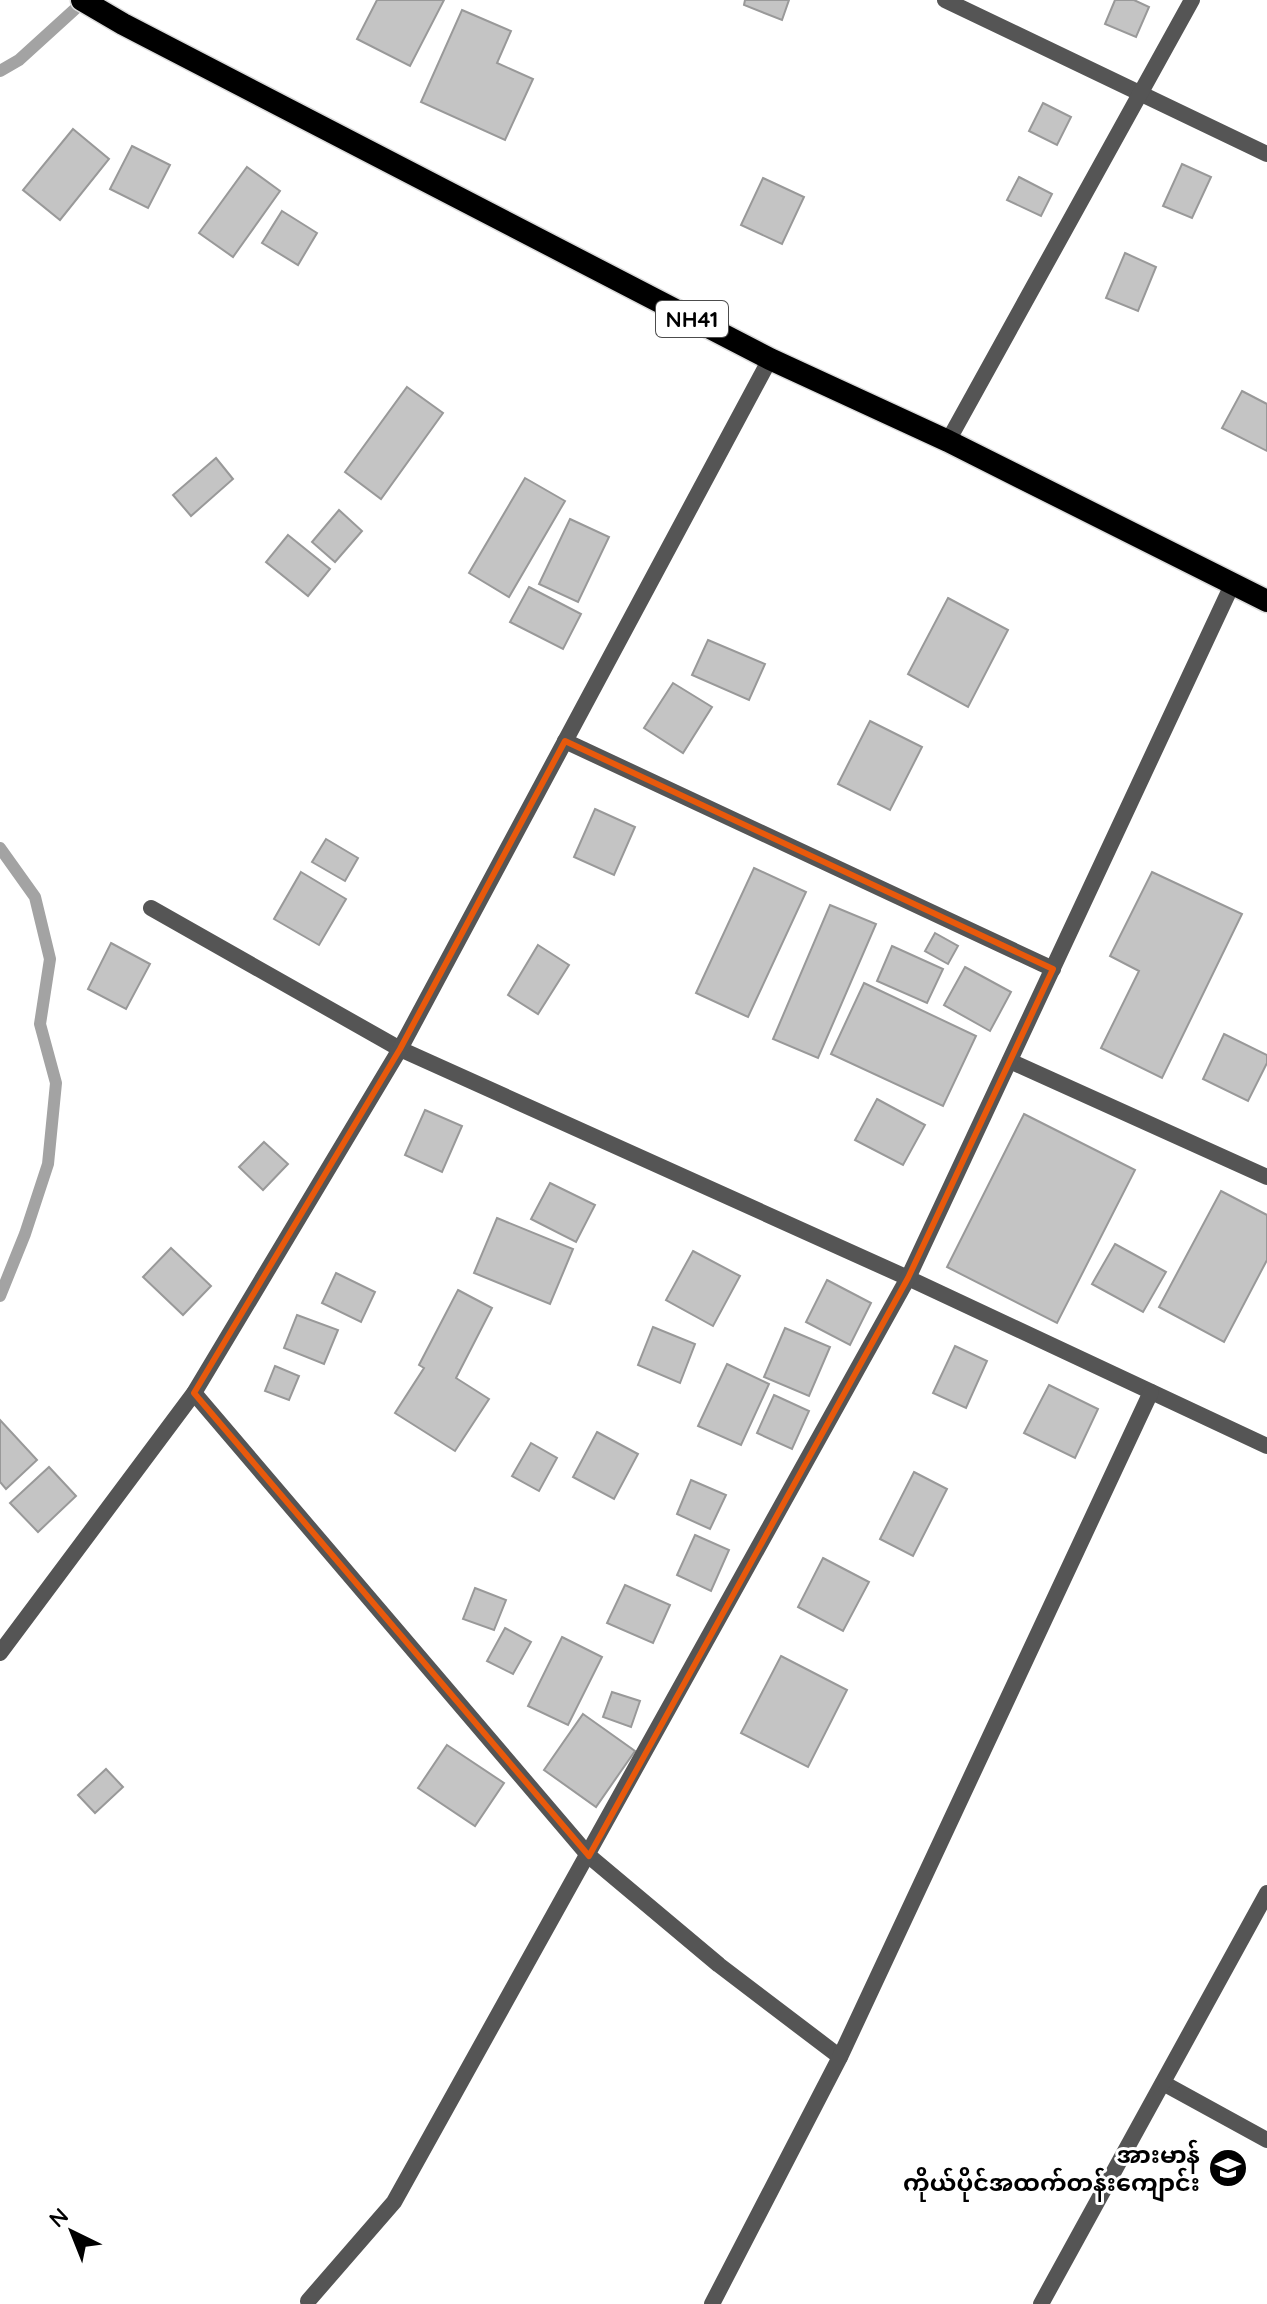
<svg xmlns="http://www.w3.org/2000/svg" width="1267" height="2304" font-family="Quicksand,'Noto Sans Myanmar',sans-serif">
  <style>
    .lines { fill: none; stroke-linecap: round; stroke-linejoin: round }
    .stream { stroke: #a3a3a3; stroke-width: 12 }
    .building { fill: #c4c4c4; stroke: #999; stroke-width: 2 }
    .trunk-casing { stroke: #dbdbdb; stroke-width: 25 }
    .service { stroke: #555; stroke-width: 16 }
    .minor { stroke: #555; stroke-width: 16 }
    .trunk { stroke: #000; stroke-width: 22 }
    .marked { fill: none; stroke: #e8590c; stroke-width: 6; stroke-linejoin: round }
    .labels { text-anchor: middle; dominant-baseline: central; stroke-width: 6; stroke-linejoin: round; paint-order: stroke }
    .shield { fill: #fff; stroke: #4c4c4c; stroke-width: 2 }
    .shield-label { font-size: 22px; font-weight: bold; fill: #000 }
    .poi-label { font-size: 24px; font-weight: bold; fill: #000; stroke: #fff; text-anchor: end }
  </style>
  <rect width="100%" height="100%" fill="#fff"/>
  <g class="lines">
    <g class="stream">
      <path d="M0,71L19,60L85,0"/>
      <path d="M0,848L35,897L50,959L40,1024L56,1083L48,1164L25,1234L0,1296"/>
    </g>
  </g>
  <g class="building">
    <path d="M377,0H444L410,66L357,39Z"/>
    <path d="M745,0H789L782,20L744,5Z"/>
    <path d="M1115,0H1134L1149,7L1136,37L1105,24Z"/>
    <path d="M462,10L511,31L497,63L533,79L505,140L421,102Z"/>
    <path d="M1043,103L1071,117L1057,145L1029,131Z"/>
    <path d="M73,129L109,159L60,220L23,190Z"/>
    <path d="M132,146L170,165L148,208L110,189Z"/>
    <path d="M1182,164L1211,177L1192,218L1163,206Z"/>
    <path d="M247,167L280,191L233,257L199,233Z"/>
    <path d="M1019,177L1052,194L1041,216L1007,200Z"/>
    <path d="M763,178L804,197L782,244L741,225Z"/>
    <path d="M282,211L317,233L298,265L262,243Z"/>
    <path d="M1125,253L1156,267L1138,311L1106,298Z"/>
    <path d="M407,387L443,413L381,499L345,472Z"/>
    <path d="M1242,391L1267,404V451L1222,428Z"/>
    <path d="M216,458L233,479L191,516L173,495Z"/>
    <path d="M525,478L565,501L509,597L469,573Z"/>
    <path d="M339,510L362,531L335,562L312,542Z"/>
    <path d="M570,519L609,537L578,602L539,584Z"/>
    <path d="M288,535L330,569L308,596L266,562Z"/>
    <path d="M529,587L581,614L563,649L510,622Z"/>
    <path d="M948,598L1008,630L968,707L908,674Z"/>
    <path d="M708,640L765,664L749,700L692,675Z"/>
    <path d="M673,683L712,707L683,753L644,728Z"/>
    <path d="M870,721L922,747L890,810L838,784Z"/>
    <path d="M595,809L635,827L614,875L574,857Z"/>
    <path d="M326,839L358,858L345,881L312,862Z"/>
    <path d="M754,868L806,892L748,1017L696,993Z"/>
    <path d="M301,872L346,899L319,945L274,919Z"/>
    <path d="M1152,872L1242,914L1162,1078L1101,1048L1139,971L1110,956Z"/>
    <path d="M830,905L876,924L818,1058L773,1039Z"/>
    <path d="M935,933L958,946L948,964L925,951Z"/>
    <path d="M111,943L150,964L126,1009L88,989Z"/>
    <path d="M538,945L569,965L538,1014L508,995Z"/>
    <path d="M892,946L943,969L927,1003L877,981Z"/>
    <path d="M965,967L1011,992L990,1031L944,1005Z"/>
    <path d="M864,983L976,1036L943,1106L831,1054Z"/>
    <path d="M1224,1034L1267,1055V1063L1248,1101L1203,1079Z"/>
    <path d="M877,1099L925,1125L903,1165L855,1140Z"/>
    <path d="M425,1110L462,1126L442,1172L405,1155Z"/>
    <path d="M1024,1114L1135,1170L1057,1323L947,1267Z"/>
    <path d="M264,1142L288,1164L263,1190L239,1167Z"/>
    <path d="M550,1183L595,1205L576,1242L531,1219Z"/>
    <path d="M1221,1191L1267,1215V1260L1224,1342L1159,1307Z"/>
    <path d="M497,1218L573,1249L550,1304L474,1273Z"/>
    <path d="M1115,1244L1166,1272L1143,1312L1092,1284Z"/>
    <path d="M171,1248L211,1286L183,1315L143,1277Z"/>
    <path d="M693,1251L740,1276L713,1326L666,1300Z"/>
    <path d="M336,1273L375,1292L361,1322L322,1303Z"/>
    <path d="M827,1280L871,1303L850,1345L806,1322Z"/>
    <path d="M458,1290L492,1308L456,1378L489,1399L455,1451L395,1413L424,1368L419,1365Z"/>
    <path d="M297,1315L338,1330L324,1364L284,1348Z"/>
    <path d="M653,1327L695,1344L680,1383L638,1365Z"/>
    <path d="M785,1328L830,1347L809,1396L764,1377Z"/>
    <path d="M955,1346L987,1361L966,1408L933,1393Z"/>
    <path d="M727,1364L769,1384L741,1445L698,1426Z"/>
    <path d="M275,1366L299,1376L289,1400L265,1391Z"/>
    <path d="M1049,1385L1098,1409L1075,1458L1024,1433Z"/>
    <path d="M774,1395L809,1411L792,1449L757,1433Z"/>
    <path d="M0,1420L37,1460L6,1489L0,1482Z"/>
    <path d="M597,1432L638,1454L614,1499L573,1477Z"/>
    <path d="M531,1443L557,1458L539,1491L512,1476Z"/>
    <path d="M49,1467L76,1496L38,1532L10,1503Z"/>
    <path d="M914,1472L947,1489L913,1556L880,1539Z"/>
    <path d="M691,1480L726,1495L710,1529L677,1514Z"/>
    <path d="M695,1535L729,1550L711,1591L677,1575Z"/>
    <path d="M823,1558L869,1582L843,1631L798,1607Z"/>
    <path d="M625,1585L670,1605L653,1643L607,1623Z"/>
    <path d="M475,1588L506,1600L494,1630L463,1619Z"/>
    <path d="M505,1628L531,1642L513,1674L487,1661Z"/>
    <path d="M562,1637L602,1657L568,1725L528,1706Z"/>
    <path d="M781,1656L847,1690L808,1767L741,1733Z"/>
    <path d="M612,1692L640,1701L631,1727L603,1717Z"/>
    <path d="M583,1714L635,1751L596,1807L544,1770Z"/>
    <path d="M447,1745L504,1783L475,1826L418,1788Z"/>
    <path d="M106,1769L123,1787L95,1813L78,1795Z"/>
  </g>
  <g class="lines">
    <g class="trunk-casing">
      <path id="trunk" d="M82,0L123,24L770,359L948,441L1267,601"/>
    </g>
    <path class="service" d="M1163,2083L1267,2140"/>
    <g class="minor">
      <path d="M945,0L1267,154"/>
      <path d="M948,441L1192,0"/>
      <path d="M565,741L1053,969"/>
      <path d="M151,908L400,1049L908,1278L1267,1446"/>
      <path d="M1010,1061L1267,1177"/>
      <path d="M194,1393L589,1856L719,1965L840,2057"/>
      <path d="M0,1653L194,1393L400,1049L770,359"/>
      <path d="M308,2301L394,2202L908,1278L1232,585"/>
      <path d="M712,2304L840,2057L1151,1392"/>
      <path d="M1041,2304L1267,1893"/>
    </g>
    <use href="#trunk" class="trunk"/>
  </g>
  <path class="marked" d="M565,741L1053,969L908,1278L589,1856L194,1393L400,1049Z"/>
  <defs>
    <g id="school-disc" transform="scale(2)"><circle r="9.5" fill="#000" stroke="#fff"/><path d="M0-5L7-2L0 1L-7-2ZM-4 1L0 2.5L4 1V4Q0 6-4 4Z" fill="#fff"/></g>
  </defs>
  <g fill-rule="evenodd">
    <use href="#school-disc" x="1228" y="2168"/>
  </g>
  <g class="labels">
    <rect class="shield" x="656" y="301" width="72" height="36" rx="6"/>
    <g class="shield-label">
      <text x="692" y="319">NH41</text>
    </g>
    <g class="poi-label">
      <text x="1200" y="2154">အားမာန်<tspan x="1200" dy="28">ကိုယ်ပိုင်အထက်တန်းကျောင်း</tspan></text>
    </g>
  </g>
  <g transform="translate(72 2232) rotate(317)" stroke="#ffffff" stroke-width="6" paint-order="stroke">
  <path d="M0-6L14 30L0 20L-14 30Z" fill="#000000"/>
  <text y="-12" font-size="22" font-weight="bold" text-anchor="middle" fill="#000000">N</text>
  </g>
</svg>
